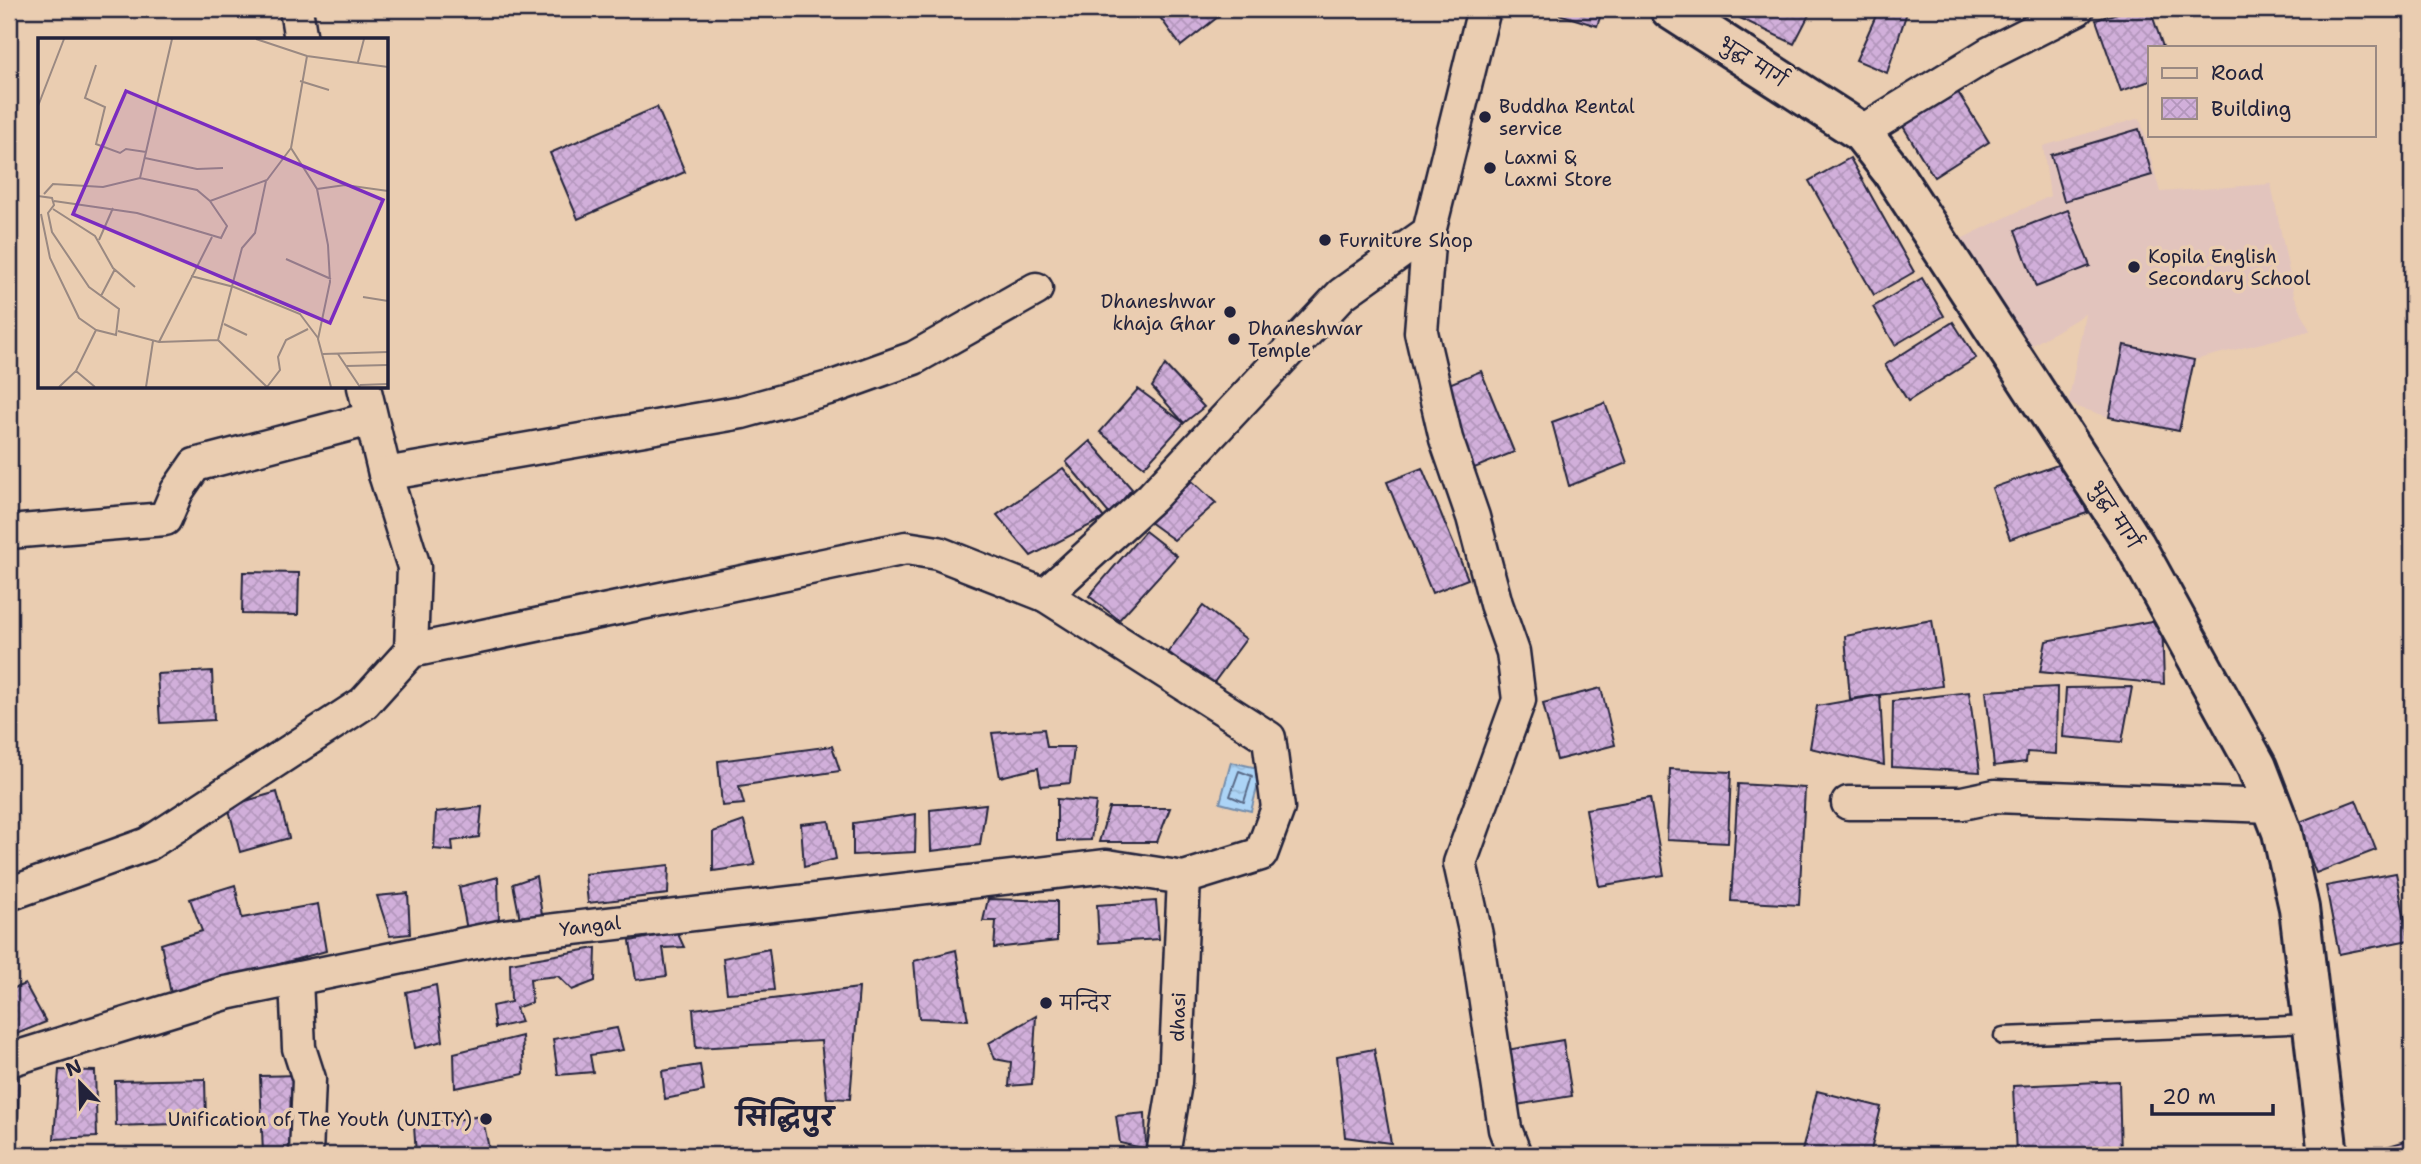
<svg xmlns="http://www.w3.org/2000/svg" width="2421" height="1164" font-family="'Shantell Sans','Playpen Sans Deva',sans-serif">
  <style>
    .built { fill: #e2c4bd }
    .water { fill: url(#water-ripples); stroke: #758dab; stroke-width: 2 }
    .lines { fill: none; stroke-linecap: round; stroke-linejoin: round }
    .shore { stroke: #596986; stroke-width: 2 }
    .building { fill: url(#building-cross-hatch); stroke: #22223b; stroke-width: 2 }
    .lane-casing { stroke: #22223b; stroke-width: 21 }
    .street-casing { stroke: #22223b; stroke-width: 37 }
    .secondary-casing { stroke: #22223b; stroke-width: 44 }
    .lane { stroke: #eacdb1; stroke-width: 16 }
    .street { stroke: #eacdb1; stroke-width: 32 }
    .secondary { stroke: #eacdb1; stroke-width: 38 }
    .poi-dot { fill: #22223b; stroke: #eacdb1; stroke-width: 2.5 }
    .labels { text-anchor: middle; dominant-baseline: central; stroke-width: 7; stroke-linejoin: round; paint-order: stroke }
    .street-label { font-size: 19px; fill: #22223b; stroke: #eacdb1 }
    .poi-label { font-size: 19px; fill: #22223b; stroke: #eacdb1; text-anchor: start }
    .district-label { font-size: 26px; font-weight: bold; fill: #22223b; stroke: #eacdb1 }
    .inset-road { fill: none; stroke: #9a8982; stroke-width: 2 }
    .view { fill: #7b2cbf; fill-opacity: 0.15; stroke: #7b2cbf; stroke-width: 3.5 }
    .inset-edge { fill: none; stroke: #22223b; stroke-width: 3.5 }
  </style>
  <defs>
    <pattern id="water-ripples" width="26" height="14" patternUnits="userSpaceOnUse" patternTransform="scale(1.75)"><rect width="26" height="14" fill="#acd4f6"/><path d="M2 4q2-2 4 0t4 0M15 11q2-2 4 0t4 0" fill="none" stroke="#94b6d4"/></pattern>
    <pattern id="building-cross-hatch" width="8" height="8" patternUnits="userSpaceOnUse" patternTransform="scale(1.75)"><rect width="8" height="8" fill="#d1afda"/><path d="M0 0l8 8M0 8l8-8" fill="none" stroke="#b396bc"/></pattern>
  </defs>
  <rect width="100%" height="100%" fill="#eacdb1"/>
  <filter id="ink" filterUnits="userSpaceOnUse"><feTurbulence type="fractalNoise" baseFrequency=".0143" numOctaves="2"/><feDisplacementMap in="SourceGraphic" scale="14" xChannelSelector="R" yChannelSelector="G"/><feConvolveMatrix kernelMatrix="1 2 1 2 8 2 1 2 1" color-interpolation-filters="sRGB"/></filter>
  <g filter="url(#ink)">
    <path class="built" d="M2140,118L2160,192L2271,184L2294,295L2310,331L2194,360L2179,431L2109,417L2068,404L2085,314L2031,346L1961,239L2050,196L2043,146Z"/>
    <path class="water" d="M1231,762L1262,769L1251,811L1220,803Z"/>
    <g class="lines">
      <path class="shore" d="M1239,771L1252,776L1244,802L1230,796Z"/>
    </g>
    <g class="building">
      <path d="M1154,9H1228L1181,46Z"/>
      <path d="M1560,9H1603L1597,26L1559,14Z"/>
      <path d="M1744,9H1812L1794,44L1740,18Z"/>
      <path d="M1879,9H1908L1887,73L1856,60Z"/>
      <path d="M2129,9H2150L2163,47H2150V81L2121,91L2096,20Z"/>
      <path d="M1956,89L1989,142L1934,177L1901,123Z"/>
      <path d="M657,107L685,172L578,219L550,153Z"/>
      <path d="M2139,129L2152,175L2064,201L2051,155Z"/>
      <path d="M1850,158L1914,272L1874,295L1809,181Z"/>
      <path d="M2068,210L2090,266L2036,287L2015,230Z"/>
      <path d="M1922,278L1944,316L1895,345L1873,307Z"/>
      <path d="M1953,322L1976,358L1908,401L1885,365Z"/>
      <path d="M2124,345L2194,360L2179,431L2109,417Z"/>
      <path d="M1165,365L1204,407L1184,423L1152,387Z"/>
      <path d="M1481,371L1514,452L1472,469L1439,388Z"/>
      <path d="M1138,389L1184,423L1144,467L1100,432Z"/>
      <path d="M1605,403L1627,463L1569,486L1552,422Z"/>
      <path d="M1090,441L1132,489L1110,515L1066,462Z"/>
      <path d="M2069,461L2087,513L2010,539L1992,488Z"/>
      <path d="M1063,468L1104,518L1031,556L997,515Z"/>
      <path d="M1422,468L1468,579L1432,593L1387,482Z"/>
      <path d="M1192,481L1216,503L1174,540L1149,522Z"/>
      <path d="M1145,531L1177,556L1119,620L1089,596Z"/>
      <path d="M243,572L299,573L298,615L242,614Z"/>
      <path d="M1203,606L1246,639L1212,685L1168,652Z"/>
      <path d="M2162,619L2164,684L2040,672L2046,641Z"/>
      <path d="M1932,620L1942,686L1850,699L1845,636Z"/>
      <path d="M212,671L214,720L160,723L157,674Z"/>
      <path d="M2057,687L2056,754L2027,752L2026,762L1994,766L1986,691Z"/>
      <path d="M2132,687L2122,742L2063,737L2066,688Z"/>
      <path d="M1601,688L1615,745L1557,760L1543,703Z"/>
      <path d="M1969,692L1980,772L1892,767L1893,701Z"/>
      <path d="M1880,695L1884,765L1810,748L1817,706Z"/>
      <path d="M1044,729L1047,747H1074L1070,783L1041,786L1038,768L1000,777L992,733Z"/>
      <path d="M832,746L840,771L739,786L744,804L722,806L718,761Z"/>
      <path d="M1670,769L1731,772L1728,843L1667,840Z"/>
      <path d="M1738,784L1805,788L1799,905L1731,901Z"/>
      <path d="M277,792L289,838L240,852L228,806Z"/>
      <path d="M1650,798L1664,875L1599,886L1586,809Z"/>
      <path d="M1057,799L1096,802L1091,840L1057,841Z"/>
      <path d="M2356,800L2376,850L2316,873L2297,823Z"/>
      <path d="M986,804L980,845L931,851L930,810Z"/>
      <path d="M482,807L479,837L452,841L453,851L434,849L436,812Z"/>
      <path d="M1109,808H1170L1157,842H1099Z"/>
      <path d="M916,814L915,852L853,855V823Z"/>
      <path d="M744,821L755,865L713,871V832Z"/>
      <path d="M829,821L836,859L804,867L801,824Z"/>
      <path d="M669,865L668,894L588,903L585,874Z"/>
      <path d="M2396,873L2409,940L2339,954L2326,886Z"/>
      <path d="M536,876L542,915L520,919L513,884Z"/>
      <path d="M498,877L499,921L467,930L459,887Z"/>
      <path d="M235,885L242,918L318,904L326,951L171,994L161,944L202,931L190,899Z"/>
      <path d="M408,893L410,934L390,936L377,896Z"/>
      <path d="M988,899L1057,901V941L994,948L996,921H983Z"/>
      <path d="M1156,901L1159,939L1099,943L1097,905Z"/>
      <path d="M677,932L684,947L663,948L667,976L636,980L630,941Z"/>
      <path d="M596,948L595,981L572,990L558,976L530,979L532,1002L516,1008L521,1022L495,1028L492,1006L511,1002L510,963Z"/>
      <path d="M769,949L774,990L727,993L723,958Z"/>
      <path d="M956,950L968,1020L919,1018L914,961Z"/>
      <path d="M25,984L46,1022L9,1037V990Z"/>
      <path d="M436,985L443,1041L415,1048L406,992Z"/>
      <path d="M859,988L850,1099L827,1098L821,1041L696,1048L693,1009Z"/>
      <path d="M1036,1016L1032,1084L1009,1086L1011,1062L995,1059L989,1043Z"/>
      <path d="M617,1028L623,1050L590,1055L593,1072L558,1075L553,1039Z"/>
      <path d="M522,1036L524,1074L455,1088L454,1053Z"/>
      <path d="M1563,1040L1572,1096L1510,1106L1501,1051Z"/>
      <path d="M1374,1049L1391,1143L1345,1137L1337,1056Z"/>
      <path d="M700,1065L704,1091L665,1099L662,1071Z"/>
      <path d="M59,1070L95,1071L97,1137L54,1139Z"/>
      <path d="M298,1075L295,1155H263L260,1076Z"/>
      <path d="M19,1077L18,1117L9,1118V1080Z"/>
      <path d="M205,1079L206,1123L116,1126L115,1081Z"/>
      <path d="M2119,1081L2121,1155H2016L2013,1086Z"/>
      <path d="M1817,1091L1881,1107L1870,1155H1801Z"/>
      <path d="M1145,1113L1146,1149L1120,1143L1116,1116Z"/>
      <path d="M482,1116L490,1153L416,1155L414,1126Z"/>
      <path d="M2412,1139V1155H2359Z"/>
    </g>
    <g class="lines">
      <g class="lane-casing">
        <path id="lane" d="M2003,1036L2313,1024"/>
      </g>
      <g class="street-casing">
        <g id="street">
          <path d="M296,9L301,40"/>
          <path d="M1861,132L1990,53L2077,9"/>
          <path d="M1429,232L1421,332L1446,439L1473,517L1496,604L1513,652L1519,700L1460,863L1476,935L1505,1129L1515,1155"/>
          <path d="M364,387L385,474L414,567L411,651"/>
          <path d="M385,474L742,412L836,386L914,358L1036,289"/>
          <path d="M9,532L165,519L177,491L195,465L370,419"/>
          <path d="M1848,803H1962L1995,796L2272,806"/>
          <path d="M9,894L148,844L364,703L411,651L906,548L938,553L1045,595"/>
          <path d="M296,979L299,1048L309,1079L306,1155"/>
          <path d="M9,1060L226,993L505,936L1107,866L1184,878L1261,854L1278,808L1269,738L1045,595L1152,497L1342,294L1429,232L1484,9"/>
          <path d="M1163,1155L1175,1083L1184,878"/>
        </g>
      </g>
      <g class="secondary-casing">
        <path id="secondary" d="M1670,9L1861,132L1891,170L2135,545L2257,767L2282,832L2299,908L2328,1155"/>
      </g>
      <use href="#lane" class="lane"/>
      <use href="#street" class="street"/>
      <use href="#secondary" class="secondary"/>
    </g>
  </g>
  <g class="poi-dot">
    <circle cx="1485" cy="117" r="7"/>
    <circle cx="1490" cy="168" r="7"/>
    <circle cx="1325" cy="240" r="7"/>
    <circle cx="2134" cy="267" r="7"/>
    <circle cx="1230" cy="312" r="7"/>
    <circle cx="1234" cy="339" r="7"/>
    <circle cx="1046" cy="1003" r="7"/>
    <circle cx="486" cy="1119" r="7"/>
  </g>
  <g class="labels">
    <g class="street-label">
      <text transform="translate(1753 62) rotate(33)">भुद्ध मार्ग</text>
      <text transform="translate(2115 515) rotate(57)">भुद्ध मार्ग</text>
      <text transform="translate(590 926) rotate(-7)">Yangal</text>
      <text transform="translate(1178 1017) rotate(-88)">dhasi</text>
    </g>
    <g class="poi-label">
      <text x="1499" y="106">Buddha Rental<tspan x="1499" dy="22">service</tspan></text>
      <text x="1504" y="157">Laxmi &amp;<tspan x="1504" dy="22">Laxmi Store</tspan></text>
      <text x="1339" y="240">Furniture Shop</text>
      <text x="2148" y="256">Kopila English<tspan x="2148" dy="22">Secondary School</tspan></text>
      <text x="1216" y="301" text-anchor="end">Dhaneshwar<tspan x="1216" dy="22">khaja Ghar</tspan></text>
      <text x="1248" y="328">Dhaneshwar<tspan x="1248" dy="22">Temple</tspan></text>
      <text x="1060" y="1003">मन्दिर</text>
      <text x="472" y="1119" text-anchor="end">Unification of The Youth (UNITY)</text>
    </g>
    <g class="district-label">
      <text x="785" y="1116">सिद्धिपुर</text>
    </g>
  </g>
  <g transform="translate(38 38)">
    <rect width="350" height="350" fill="#eacdb1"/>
    <path class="inset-road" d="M218,1L269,18L350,29M269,18L253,110L279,151L290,207L292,244L280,301L293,349M320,24L326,1M58,27L47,60L67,69L58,106L82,115L88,111L108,114M262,43L291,52M0,68L26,1M107,120L159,131L185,130M102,140L134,1M279,151L307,147L350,153M6,156L15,146L65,149L102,140L159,152L172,163M0,158L14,160L16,167L10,175L14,194L51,249L81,271L78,297L58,292L38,333L21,349M16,163L99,175L183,200L189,188L172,163L229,142L253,110M15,171L57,198L75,230L97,249M3,176L12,220L41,280L58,292M61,202L75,170M248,221L293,241M153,238L196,249L262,276L280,300M63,258L77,231M325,259L350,263M186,286L209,297M80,293L121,304L180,302M180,302L204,210L217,195L228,143M180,302L229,349M121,304L174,199M285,316L350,314M300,316L322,349M308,328L350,327M38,333L57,349M322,347L350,346M108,349L115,303M229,349L242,332L240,319L248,302L270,291"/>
    <path class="view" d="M88,53L345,162L292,285L35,176Z"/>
    <rect width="350" height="350" class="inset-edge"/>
  </g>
  <rect width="2421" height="1164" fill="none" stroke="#eacdb1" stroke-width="35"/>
  <rect x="18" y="18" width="2386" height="1129" fill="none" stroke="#22223b" stroke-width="2.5" filter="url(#ink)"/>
  <rect x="2148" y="46" width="228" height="91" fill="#eacdb1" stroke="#9a8982" stroke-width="2"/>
  <rect x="2162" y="68" width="35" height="10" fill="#eacdb1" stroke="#9a8982" stroke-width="2"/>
  <text x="2211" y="80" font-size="21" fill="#22223b">Road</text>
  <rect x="2162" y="98" width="35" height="21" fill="url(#building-cross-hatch)" stroke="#9a8982" stroke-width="2"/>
  <text x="2211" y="116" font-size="21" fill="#22223b">Building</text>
  <g transform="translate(80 1083) rotate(337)" stroke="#eacdb1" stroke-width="5" paint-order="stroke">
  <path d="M0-5L12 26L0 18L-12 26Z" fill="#22223b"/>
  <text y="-10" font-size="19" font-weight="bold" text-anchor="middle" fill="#22223b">N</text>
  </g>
  <path d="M2152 1104v10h121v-10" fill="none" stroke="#22223b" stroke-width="3.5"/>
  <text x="2162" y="1104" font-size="21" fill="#22223b" stroke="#eacdb1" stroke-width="5" paint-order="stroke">20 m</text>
</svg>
